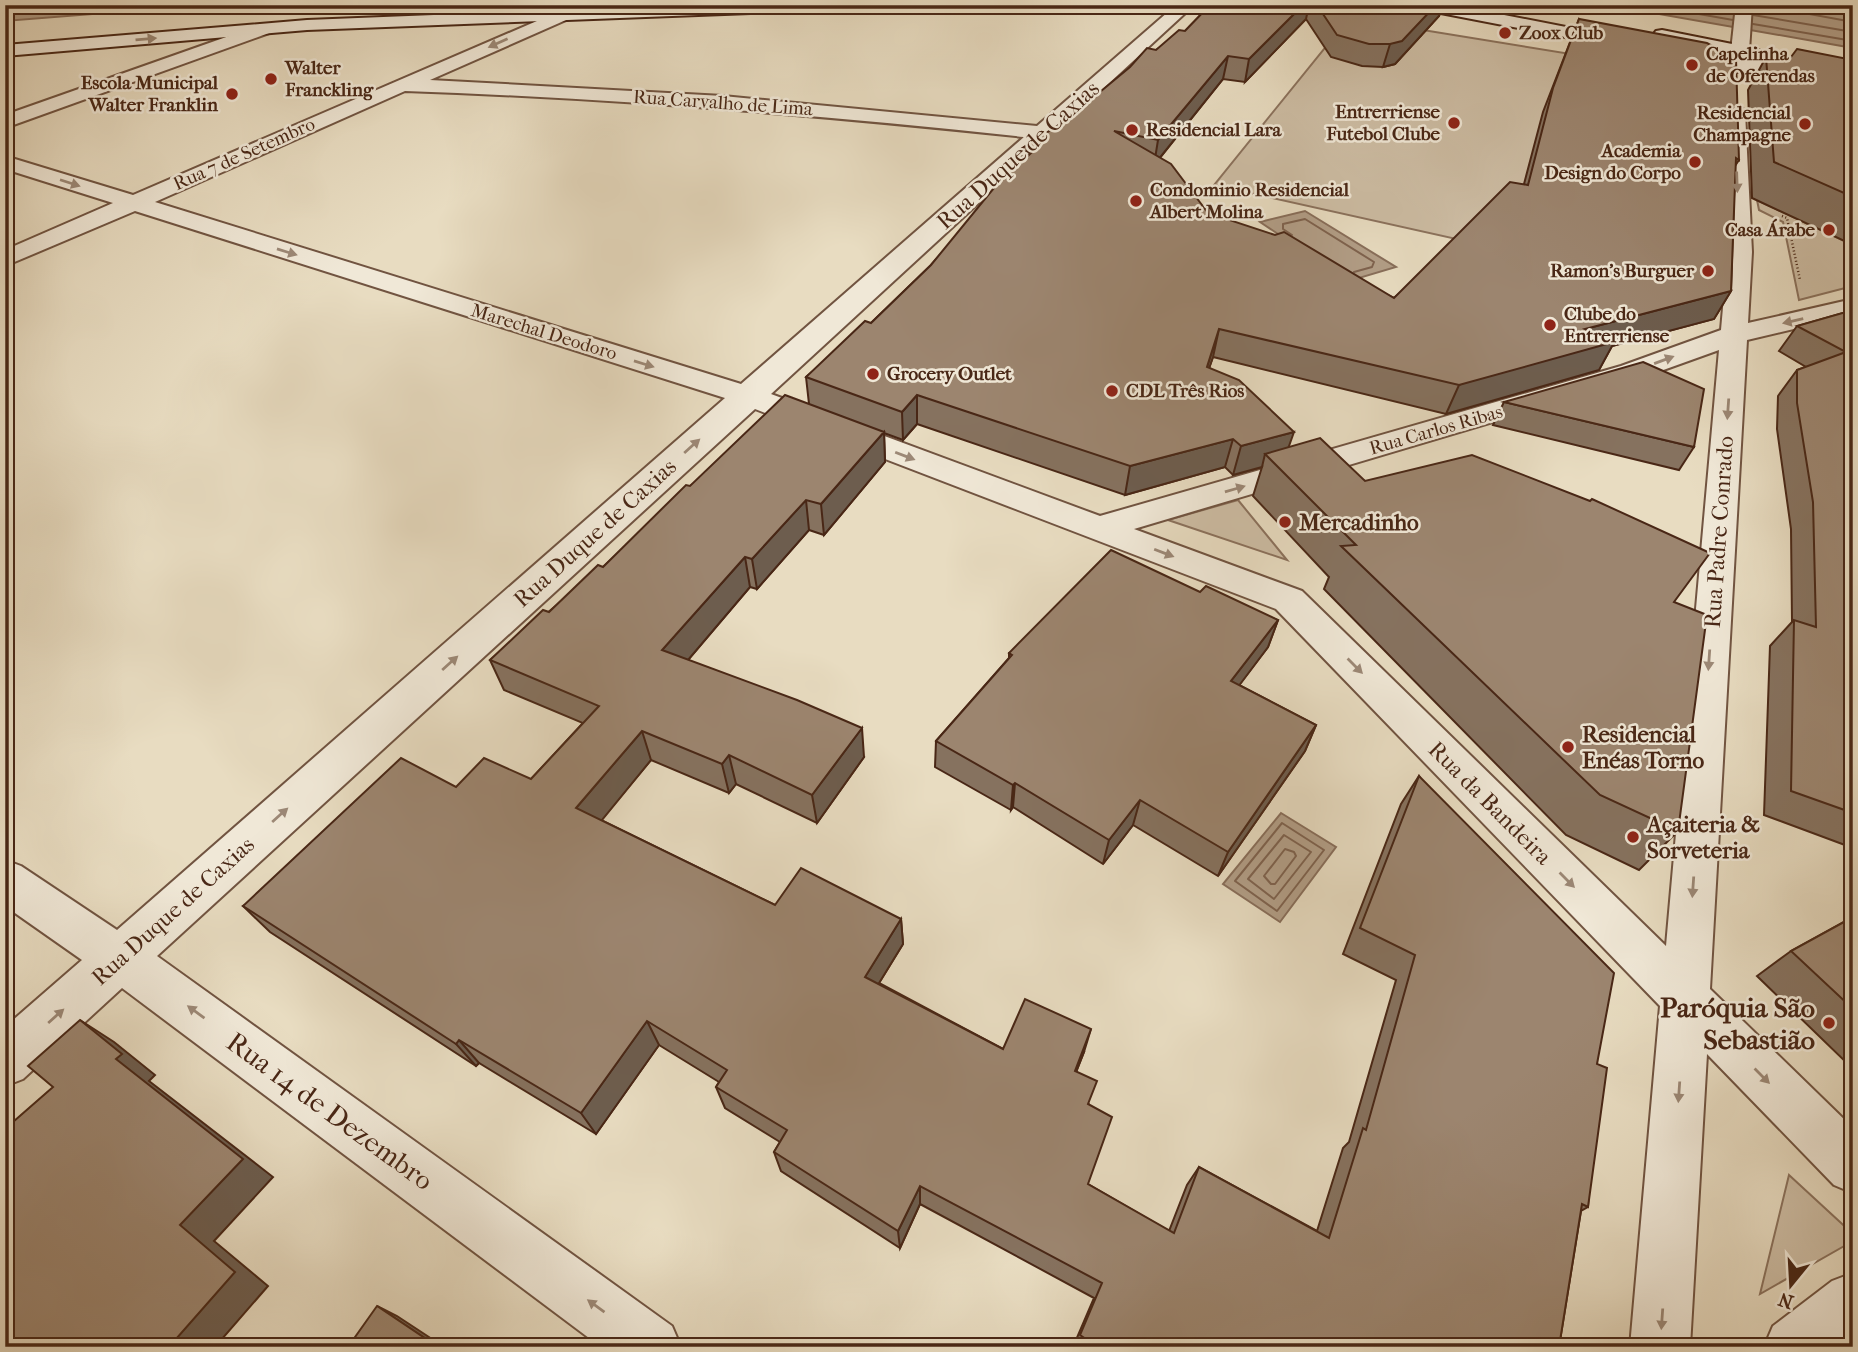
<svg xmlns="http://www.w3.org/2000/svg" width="1858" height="1352" font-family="'IM FELL French Canon',serif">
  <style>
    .green { fill: #cdbda4; stroke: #8b725d; stroke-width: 2 }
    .water { fill: #b29e87; stroke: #886e5a; stroke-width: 2 }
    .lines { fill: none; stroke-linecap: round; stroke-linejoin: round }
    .shore { stroke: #7e624e; stroke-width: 2 }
    .minor-casing { stroke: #715441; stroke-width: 4 }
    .tertiary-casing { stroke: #715441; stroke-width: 4 }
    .secondary-casing { stroke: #492716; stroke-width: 4 }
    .path { stroke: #492716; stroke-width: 2.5; stroke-dasharray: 1 2.5; stroke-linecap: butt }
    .minor { fill: #f0e8d7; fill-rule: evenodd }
    .tertiary { fill: #f0e8d7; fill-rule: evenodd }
    .secondary { fill: #f0e8d7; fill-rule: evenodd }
    .wall { fill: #86725f; stroke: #492716; stroke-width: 2 }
    .shaded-wall { fill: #6d5d4e; stroke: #492716; stroke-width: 2 }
    .building { fill: #9c856f; stroke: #492716; stroke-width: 2 }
    .oneway { fill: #9c8876 }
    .poi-dot { fill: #8f2418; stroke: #f0e8d7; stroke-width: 2.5 }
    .labels { text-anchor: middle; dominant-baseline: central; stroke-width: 5; stroke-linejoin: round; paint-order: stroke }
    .far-poi-label { font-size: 19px; font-weight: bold; fill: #492716; stroke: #f0e8d7; text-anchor: start }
    .far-street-label { font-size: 19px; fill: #492716; stroke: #f0e8d7 }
    .street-label { font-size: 23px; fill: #492716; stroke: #f0e8d7 }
    .poi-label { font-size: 23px; font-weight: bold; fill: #492716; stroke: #f0e8d7; text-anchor: start }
    .near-poi-label { font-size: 28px; font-weight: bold; fill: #492716; stroke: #f0e8d7; text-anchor: end }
    .near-street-label { font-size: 28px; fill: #492716; stroke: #f0e8d7 }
  </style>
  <rect width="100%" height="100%" fill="#e8dcc1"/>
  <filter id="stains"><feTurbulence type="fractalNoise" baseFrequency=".00286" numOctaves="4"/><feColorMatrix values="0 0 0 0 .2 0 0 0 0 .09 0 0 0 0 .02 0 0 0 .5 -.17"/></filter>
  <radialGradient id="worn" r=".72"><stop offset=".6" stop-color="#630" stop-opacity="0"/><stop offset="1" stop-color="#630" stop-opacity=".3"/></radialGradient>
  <g class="green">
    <path d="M1349,18L1651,67L1614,274L1214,185Z"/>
    <path d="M1757,200L1853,245V286L1799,300L1783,222L1759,210Z"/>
    <path d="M1238,500L1287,560L1168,520Z"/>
    <path d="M1789,1175L1853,1234V1241L1760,1294Z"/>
  </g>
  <g class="water">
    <path d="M5,5H206L5,21Z"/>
    <path d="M1608,5H1853V48Z"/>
    <path d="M1305,211L1396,267L1349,281L1260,222Z"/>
    <path d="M1281,813L1336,847L1280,922L1223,884Z"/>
  </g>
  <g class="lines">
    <g class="shore">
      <path d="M1648,5L1733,20"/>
      <path d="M1760,5L1853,22"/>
      <path d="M5,14L116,5"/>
      <path d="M1753,15L1853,32"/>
      <path d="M1753,24L1853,41"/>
      <path d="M1292,235L1283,229V224L1305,219L1374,262L1372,267L1354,272"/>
      <path d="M1282,823L1324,850L1277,911L1235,881Z"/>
      <path d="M1284,835L1311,852L1274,899L1248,879Z"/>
      <path d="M1285,849L1294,852L1296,856L1275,884H1271L1264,876Z"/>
    </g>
    <g class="minor-casing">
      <g id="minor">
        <path d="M1176,5H1194L771,394L1100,516L1621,366L1721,330L1728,252L1725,112L1728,108H1742L1745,112L1752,252L1748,323L1853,299V315L1747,340L1710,989L1853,1128V1193L1834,1185L1707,1054L1690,1347H1630L1660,1006L1276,609L755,409L157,956L672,1326L681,1347H601L122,988L23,1079L5,1086V1027L82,960L5,906V860L21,866L117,930L725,398L135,211L5,266V250L113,203L5,169V156L133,195L560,11L569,16L566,20L430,80L723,96L1037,126ZM405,91C612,98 818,115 1024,137L741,384L155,202ZM1719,350L1666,946L1302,591L1134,529L1641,378Z"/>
        <path d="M263,24L269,25L272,29L269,33L5,128V115Z"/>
        <path d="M1853,1273V1339L1843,1347H1764L1773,1326L1832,1281Z"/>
      </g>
    </g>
    <g class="tertiary-casing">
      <path id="tertiary" d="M1736,5H1752L1749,51L1740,56L1731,51Z"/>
    </g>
    <g class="secondary-casing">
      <g id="secondary">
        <path d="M690,5H838L830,10L307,30L5,56V45L307,20Z"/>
        <path d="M1417,5H1453L1622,38L1631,43L1622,48L1425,10Z"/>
        <path d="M1662,30L1757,49L1768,55L1775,63C1761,81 1716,72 1704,55L1708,50L1656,39L1653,35L1656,31ZM1727,56L1744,57L1753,61Z"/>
      </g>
    </g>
    <path class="path" d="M1782,216L1787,218L1800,280"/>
    <use href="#minor" class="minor"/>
    <use href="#tertiary" class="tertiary"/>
    <use href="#secondary" class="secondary"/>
  </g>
  <g class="wall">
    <path d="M1210,5H1443L1439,16L1395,64L1383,67L1362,66L1331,57L1306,19L1245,82L1223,79L1160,158L1208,213L1394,298L1524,184L1543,112L1579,19L1739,160L1735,166L1731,291L1714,319L1612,346L1599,370L1446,414L1213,357L1209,368L1289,447L1365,481L1674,602L1678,831L1639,870L1566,835L1324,589L1329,577L1253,496L1262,467L1233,475L1225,467L1125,495L917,424L903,440L884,433L885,462L824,535L809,530L757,589L750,587L688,660L864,757L817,823L736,784L729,793L651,760L601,820L775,905L901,919L903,944L879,983L1003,1049L1084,1052L1076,1072L1089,1105L1088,1184L1169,1231L1187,1185L1199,1167L1317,1231L1343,1148L1349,1142L1396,980L1343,954L1401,804L1419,776L1597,1064L1588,1207L1581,1211L1559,1347H1073L1094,1298L920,1204L900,1248L781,1171L774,1152L780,1142L725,1108L716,1087L719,1082L659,1045L596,1134L479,1063L476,1066L270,932L243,906L456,787L531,779L583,723L504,690L490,660L603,567L690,486L809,404L806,377L871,323L931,265L1020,163L1021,149L1065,121L1156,50L1185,31Z"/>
    <path d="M1766,57L1788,61L1853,60V245L1752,198L1748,90Z"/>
    <path d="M1853,310V848L1764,815L1770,646L1792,622L1791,529L1777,429L1778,396L1797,370L1806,367L1779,351L1797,326Z"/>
    <path d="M1504,402L1694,447L1679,470L1493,425Z"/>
    <path d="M1200,592L1278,620L1268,647L1239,685L1316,725L1305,751L1218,876L1133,825L1103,864L1013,807L1011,810L935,767L936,741L1009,658V653Z"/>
    <path d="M1853,917V1069L1757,976L1791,951Z"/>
  </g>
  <g class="shaded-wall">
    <path d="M1303,5H1309L1306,19L1245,82L1249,59Z"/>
    <path d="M1436,5H1443L1439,16L1395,64L1383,67L1390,44Z"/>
    <path d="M1228,56L1223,79L1154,165L1158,140Z"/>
    <path d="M1731,291L1714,319L1612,346L1599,370L1446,414L1459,385L1585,329Z"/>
    <path d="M1219,329L1213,357L1200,395L1207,367Z"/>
    <path d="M917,395V424L903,440L902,412Z"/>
    <path d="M884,432L885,462L824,535L821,504Z"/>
    <path d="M1294,432L1284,460L1265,454L1262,467L1233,475L1241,446Z"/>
    <path d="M1233,439L1225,467L1125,495L1130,466Z"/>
    <path d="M806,500L809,530L757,589L752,559Z"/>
    <path d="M745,557L750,587L671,680L662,650Z"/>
    <path d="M1278,620L1268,647L1223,707L1231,681Z"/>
    <path d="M1316,725L1305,751L1218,876L1228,852Z"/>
    <path d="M862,728L864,757L817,823L812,795Z"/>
    <path d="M642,731L651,760L589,836L576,808Z"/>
    <path d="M729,755L736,784L729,793L722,764Z"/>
    <path d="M1015,783L1013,807L1011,810L1013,785Z"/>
    <path d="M1140,800L1133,825L1103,864L1109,840Z"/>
    <path d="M901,919L903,944L868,1001L865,977Z"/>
    <path d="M80,1020L114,1042L155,1075L149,1081L273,1177L214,1241L268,1286L215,1347H169L180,1225L116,1059Z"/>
    <path d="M647,1021L659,1045L596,1134L581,1113Z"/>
    <path d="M1091,1029L1084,1052L1068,1093L1075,1071Z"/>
    <path d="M459,1040L479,1063L476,1066L456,1044Z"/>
    <path d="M920,1186V1204L900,1248L898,1231Z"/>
    <path d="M377,1306L397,1316L444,1347H438Z"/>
  </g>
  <g class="building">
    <path d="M1210,5H1303L1249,59L1228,56L1158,140L1114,131L1171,164L1208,213L1275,235L1284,232L1394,298L1510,182L1528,185L1553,88L1579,19L1707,43L1736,59L1739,160L1736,158L1731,291L1585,329L1614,342L1459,385L1219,329L1207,367L1239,380L1294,432L1241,446L1233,439L1130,466L917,395L902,412L806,377L865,321L871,323L931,265L998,183L1031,153L1021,149L1065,121L1130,67L1147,48L1156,50L1179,30L1185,31Z"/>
    <path d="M1317,5H1436L1402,41L1390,44H1369L1337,35Z"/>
    <path d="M1797,49L1853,60V197L1774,162L1766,57L1788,61Z"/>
    <path d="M1853,310V813L1791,791L1794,620L1816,627L1813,502L1797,403V370L1846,352L1797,326Z"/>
    <path d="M1643,362L1704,389L1694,447L1504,402Z"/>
    <path d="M785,395L884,432L821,504L806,500L752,559L745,557L662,650L797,700L862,728L812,795L729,755L722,764L642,731L576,808L775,905L801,868L901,919L865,977L1003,1049L1025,999L1091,1029L1075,1071L1097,1081L1088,1104L1112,1117L1088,1184L1174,1233L1199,1167L1329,1238L1363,1128L1366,1130L1415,955L1360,928L1419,776L1614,973L1597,1064L1607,1068L1588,1207L1582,1204L1559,1347H1098L1080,1335L1102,1283L920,1186L898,1231L774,1152L787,1130L716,1087L727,1070L647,1021L581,1113L459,1040L456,1044L243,906L401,758L456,787L484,758L531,779L599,706L490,660L543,610L549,612L598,565L603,567L686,485L690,486Z"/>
    <path d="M1320,438L1365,481L1472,455L1590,501L1592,499L1710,553L1674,602L1707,615L1678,831L1600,795L1341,546L1356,545L1265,454Z"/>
    <path d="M1111,550L1200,592L1206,586L1278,620L1231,681L1316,725L1228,852L1140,800L1109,840L1015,783L1013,785L936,741L1012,655L1009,653Z"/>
    <path d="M1853,917V1009L1791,951Z"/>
    <path d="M80,1020L122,1054L116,1059L243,1159L180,1225L235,1272L169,1347H5V1129L53,1087L28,1066Z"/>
    <path d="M377,1306L438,1347H348Z"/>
  </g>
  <defs><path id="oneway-solid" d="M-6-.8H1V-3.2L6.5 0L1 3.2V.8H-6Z" transform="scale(1.75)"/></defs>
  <g class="oneway">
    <use href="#oneway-solid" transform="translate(146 39) rotate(-5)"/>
    <use href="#oneway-solid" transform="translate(498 43) rotate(156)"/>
    <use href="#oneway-solid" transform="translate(1737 182) rotate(88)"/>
    <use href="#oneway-solid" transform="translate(70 183) rotate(18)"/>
    <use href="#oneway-solid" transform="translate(287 252) rotate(17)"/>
    <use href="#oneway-solid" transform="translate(1793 321) rotate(167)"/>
    <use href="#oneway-solid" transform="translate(1664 360) rotate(-20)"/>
    <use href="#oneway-solid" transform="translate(644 364) rotate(17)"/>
    <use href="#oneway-solid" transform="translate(1728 409) rotate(94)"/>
    <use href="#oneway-solid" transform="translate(692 446) rotate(-42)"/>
    <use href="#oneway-solid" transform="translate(905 456) rotate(21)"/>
    <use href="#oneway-solid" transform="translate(1235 489) rotate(-16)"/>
    <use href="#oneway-solid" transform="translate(1164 553) rotate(21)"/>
    <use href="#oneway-solid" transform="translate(1709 660) rotate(94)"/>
    <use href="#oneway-solid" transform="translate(450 663) rotate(-42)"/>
    <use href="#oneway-solid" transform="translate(1355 666) rotate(45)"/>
    <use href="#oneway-solid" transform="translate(280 815) rotate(-42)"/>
    <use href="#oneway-solid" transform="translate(1567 880) rotate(45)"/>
    <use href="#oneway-solid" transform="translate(1693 887) rotate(94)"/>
    <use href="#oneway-solid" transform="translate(196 1012) rotate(-144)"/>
    <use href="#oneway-solid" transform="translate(56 1016) rotate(-42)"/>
    <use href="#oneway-solid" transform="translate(1762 1076) rotate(45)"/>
    <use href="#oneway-solid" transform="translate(1679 1092) rotate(94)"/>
    <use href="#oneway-solid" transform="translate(596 1306) rotate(-144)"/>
    <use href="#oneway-solid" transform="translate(1662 1319) rotate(94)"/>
  </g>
  <g class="poi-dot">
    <circle cx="1505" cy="33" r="7"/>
    <circle cx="1692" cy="65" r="7"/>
    <circle cx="271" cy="79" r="7"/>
    <circle cx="232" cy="94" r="7"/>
    <circle cx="1454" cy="123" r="7"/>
    <circle cx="1805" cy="124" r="7"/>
    <circle cx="1132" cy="130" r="7"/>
    <circle cx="1695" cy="162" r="7"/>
    <circle cx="1136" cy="201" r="7"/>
    <circle cx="1829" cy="230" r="7"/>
    <circle cx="1708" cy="271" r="7"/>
    <circle cx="1550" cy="325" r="7"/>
    <circle cx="873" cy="374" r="7"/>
    <circle cx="1112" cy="391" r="7"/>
    <circle cx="1285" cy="522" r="7"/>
    <circle cx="1568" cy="747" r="7"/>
    <circle cx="1633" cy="837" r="7"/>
    <circle cx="1829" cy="1023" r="7"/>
  </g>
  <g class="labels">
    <g class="far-poi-label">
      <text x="1519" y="33">Zoox Club</text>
      <text x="1706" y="54">Capelinha<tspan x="1706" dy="22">de Oferendas</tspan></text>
      <text x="285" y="68">Walter<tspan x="285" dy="22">Franckling</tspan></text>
      <text x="218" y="83" text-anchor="end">Escola Municipal<tspan x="218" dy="22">Walter Franklin</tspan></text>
      <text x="1440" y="112" text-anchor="end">Entrerriense<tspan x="1440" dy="22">Futebol Clube</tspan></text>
      <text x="1791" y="113" text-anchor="end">Residencial<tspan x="1791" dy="22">Champagne</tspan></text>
      <text x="1146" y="130">Residencial Lara</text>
      <text x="1681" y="151" text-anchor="end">Academia<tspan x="1681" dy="22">Design do Corpo</tspan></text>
      <text x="1150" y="190">Condominio Residencial<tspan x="1150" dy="22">Albert Molina</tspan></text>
      <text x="1815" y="230" text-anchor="end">Casa Árabe</text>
      <text x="1694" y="271" text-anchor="end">Ramon's Burguer</text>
      <text x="1564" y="314">Clube do<tspan x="1564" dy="22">Entrerriense</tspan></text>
      <text x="887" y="374">Grocery Outlet</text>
      <text x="1126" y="391">CDL Três Rios</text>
    </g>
    <g class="far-street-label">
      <text transform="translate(723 103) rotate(4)">Rua Carvalho de Lima</text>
      <text transform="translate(244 154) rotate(-24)">Rua 7 de Setembro</text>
      <text transform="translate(544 332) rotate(17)">Marechal Deodoro</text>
      <text transform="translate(1436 430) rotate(-16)">Rua Carlos Ribas</text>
    </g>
    <g class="street-label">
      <text transform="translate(1018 155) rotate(-42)">Rua Duque de Caxias</text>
      <text transform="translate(1719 532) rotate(-86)">Rua Padre Conrado</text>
      <text transform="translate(595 533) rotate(-42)">Rua Duque de Caxias</text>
      <text transform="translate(1490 803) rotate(45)">Rua da Bandeira</text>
      <text transform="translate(173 911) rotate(-42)">Rua Duque de Caxias</text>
    </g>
    <g class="poi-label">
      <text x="1299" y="522">Mercadinho</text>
      <text x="1582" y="734">Residencial<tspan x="1582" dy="26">Enéas Torno</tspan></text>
      <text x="1647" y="824">Açaiteria &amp;<tspan x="1647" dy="26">Sorveteria</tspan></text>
    </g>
    <g class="near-poi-label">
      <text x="1815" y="1007">Paróquia São<tspan x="1815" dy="32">Sebastião</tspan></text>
    </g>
    <g class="near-street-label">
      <text transform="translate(330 1111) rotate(36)">Rua 14 de Dezembro</text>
    </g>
  </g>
  <rect width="1858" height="1352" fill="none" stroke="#e8dcc1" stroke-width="28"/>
  <rect x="7" y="7" width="1844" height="1338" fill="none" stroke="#492716" stroke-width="3.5"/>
  <rect x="14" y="14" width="1830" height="1324" fill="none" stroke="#492716" stroke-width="2"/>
  <g transform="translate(1791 1285) rotate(198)" stroke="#f0e8d7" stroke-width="5" paint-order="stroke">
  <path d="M0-5L12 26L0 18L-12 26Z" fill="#492716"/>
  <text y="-10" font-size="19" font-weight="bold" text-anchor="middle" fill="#492716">N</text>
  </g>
  <rect width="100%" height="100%" filter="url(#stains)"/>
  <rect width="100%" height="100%" fill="url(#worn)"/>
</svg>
